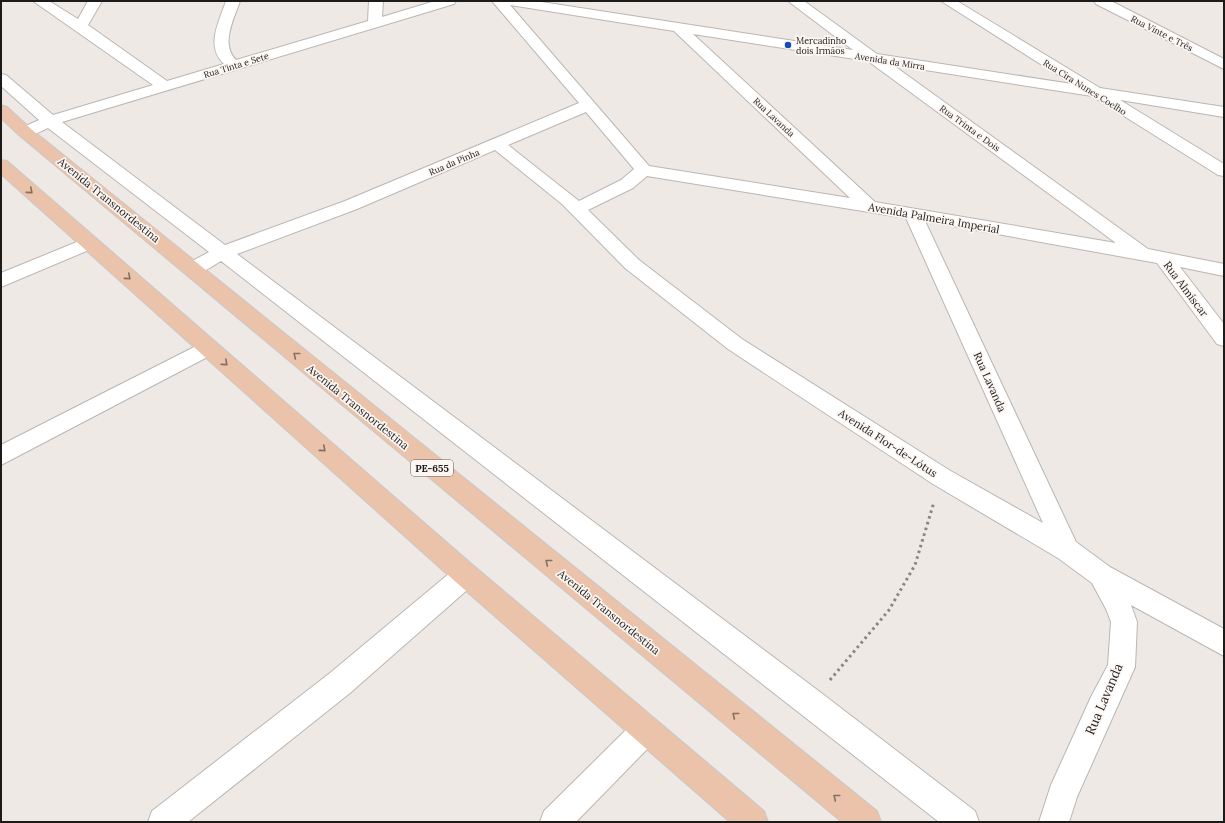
<svg xmlns="http://www.w3.org/2000/svg" width="1225" height="823" font-family="Lora,serif">
  <style>
    .lines { fill: none; stroke-linecap: round; stroke-linejoin: round }
    .minor-casing { stroke: #bbb6b2; stroke-width: 2 }
    .major-casing { stroke: #c9c8c8; stroke-width: 2 }
    .path { stroke: #888482; stroke-width: 3; stroke-dasharray: 2.5 3.5; stroke-linecap: butt }
    .minor { fill: #fff; fill-rule: evenodd }
    .major { fill: #ebc3aa; fill-rule: evenodd }
    .oneway { stroke: #846f62 }
    .poi-dot { fill: #164bb7; stroke: #fcf6f3; stroke-width: 1.5 }
    .labels { text-anchor: middle; dominant-baseline: central; stroke-width: 3.5; stroke-linejoin: round; paint-order: stroke }
    .far-street-label { font-size: 9px; fill: #1d1b1a; stroke: #fcf6f3 }
    .far-poi-label { font-size: 9px; fill: #1d1b1a; stroke: #fcf6f3; text-anchor: start }
    .shield { fill: #fcf6f3; stroke: #605d5b; stroke-width: 1 }
    .shield-label { font-size: 10px; font-weight: bold; fill: #1d1b1a }
    .street-label { font-size: 11px; fill: #1d1b1a; stroke: #fcf6f3 }
    .near-street-label { font-size: 13px; fill: #1d1b1a; stroke: #fcf6f3 }
  </style>
  <rect width="100%" height="100%" fill="#efe9e6"/>
  <g class="lines">
    <g class="minor-casing">
      <g id="minor">
        <path d="M33,1H49L78,19L88,1H102L88,25L167,81L224,64C205,46 219,22 226,1H240C234,19 220,44 236,60L368,21L369,1H383L382,17L435,1H456L454,4L62,122L225,245L345,201L579,103L492,1H535L853,50L788,1H804L877,54L1072,84L941,1H957L1100,88L1224,107V117L1120,100L1224,164V176L1218,175L1092,96L893,65L1148,249L1224,264V276L1180,267L1224,324V346L1217,344L1157,263L925,221L1076,542L1110,567L1224,629V656L1131,605L1137,622L1135,667L1077,797L1069,822H1039L1051,785L1091,697L1108,665L1111,622L1106,609L1092,583L1058,558L933,484L728,349L625,268L562,204L495,150L357,209L237,254L820,692L975,811L979,822H939L221,261C209,268 198,277 185,273L183,269L185,265L209,252L48,128C39,132 30,138 19,135L17,132L19,129L39,120L1,86V74L6,75L53,115L153,85ZM510,5L674,31L850,198L649,166ZM693,34L868,61L1116,243L875,202ZM586,112L634,169L621,180L579,201L508,145ZM647,176L906,218L1043,523L949,470L742,339L639,260L588,210L633,188Z"/>
        <path d="M1094,1H1111L1224,59V69L1096,4Z"/>
        <path d="M89,237L96,239L98,243L96,247L1,287V273Z"/>
        <path d="M208,340L215,343L218,348L215,353L1,465V445Z"/>
        <path d="M466,564L475,567L479,575L475,583L350,693L188,822H148L152,811L330,673L457,567Z"/>
        <path d="M646,716L656,720L660,730L656,740L576,822H540L544,811L636,720Z"/>
      </g>
    </g>
    <g class="major-casing">
      <g id="major">
        <path d="M1,105L7,107L31,129L877,811L881,822H842L19,135L1,118Z"/>
        <path d="M1,160L7,161L475,567L764,811L768,822H730L457,583L1,174Z"/>
      </g>
    </g>
    <path class="path" d="M830,680L889,610L915,565L934,502"/>
    <use href="#minor" class="minor"/>
    <use href="#major" class="major"/>
  </g>
  <defs><path id="oneway-chevron" d="M-2-3.5L2.5 0L-2 3.5" fill="none" stroke-width="1.6" stroke-linecap="round" stroke-linejoin="round"/></defs>
  <g class="oneway">
    <use href="#oneway-chevron" transform="translate(30 191) rotate(41)"/>
    <use href="#oneway-chevron" transform="translate(128 277) rotate(41)"/>
    <use href="#oneway-chevron" transform="translate(296 355) rotate(-141)"/>
    <use href="#oneway-chevron" transform="translate(225 363) rotate(41)"/>
    <use href="#oneway-chevron" transform="translate(323 449) rotate(41)"/>
    <use href="#oneway-chevron" transform="translate(548 562) rotate(-141)"/>
    <use href="#oneway-chevron" transform="translate(735 715) rotate(-141)"/>
    <use href="#oneway-chevron" transform="translate(836 797) rotate(-141)"/>
  </g>
  <circle class="poi-dot" cx="788" cy="45" r="4"/>
  <g class="labels">
    <g class="far-street-label">
      <text transform="translate(1162 33) rotate(27)">Rua Vinte e Três</text>
      <text transform="translate(890 61) rotate(9)">Avenida da Mirra</text>
      <text transform="translate(236 65) rotate(-17)">Rua Tinta e Sete</text>
      <text transform="translate(1085 87) rotate(32)">Rua Cira Nunes Coelho</text>
      <text transform="translate(774 117) rotate(43)">Rua Lavanda</text>
      <text transform="translate(970 128) rotate(36)">Rua Trinta e Dois</text>
      <text transform="translate(454 162) rotate(-23)">Rua da Pinha</text>
    </g>
    <g class="far-poi-label">
      <text x="796" y="40">Mercadinho<tspan x="796" dy="10">dois Irmãos</tspan></text>
    </g>
    <rect class="shield" x="411" y="460" width="42" height="16" rx="3"/>
    <g class="shield-label">
      <text x="432" y="468">PE-655</text>
    </g>
    <g class="street-label">
      <text transform="translate(109 200) rotate(39)">Avenida Transnordestina</text>
      <text transform="translate(934 218) rotate(10)">Avenida Palmeira Imperial</text>
      <text transform="translate(1186 289) rotate(53)">Rua Almíscar</text>
      <text transform="translate(990 382) rotate(66)">Rua Lavanda</text>
      <text transform="translate(358 407) rotate(39)">Avenida Transnordestina</text>
      <text transform="translate(888 443) rotate(33)">Avenida Flor-de-Lótus</text>
      <text transform="translate(609 612) rotate(39)">Avenida Transnordestina</text>
    </g>
    <g class="near-street-label">
      <text transform="translate(1104 699) rotate(-67)">Rua Lavanda</text>
    </g>
  </g>
  <rect width="1225" height="823" fill="none" stroke="#1d1b1a" stroke-width="4"/>
</svg>
